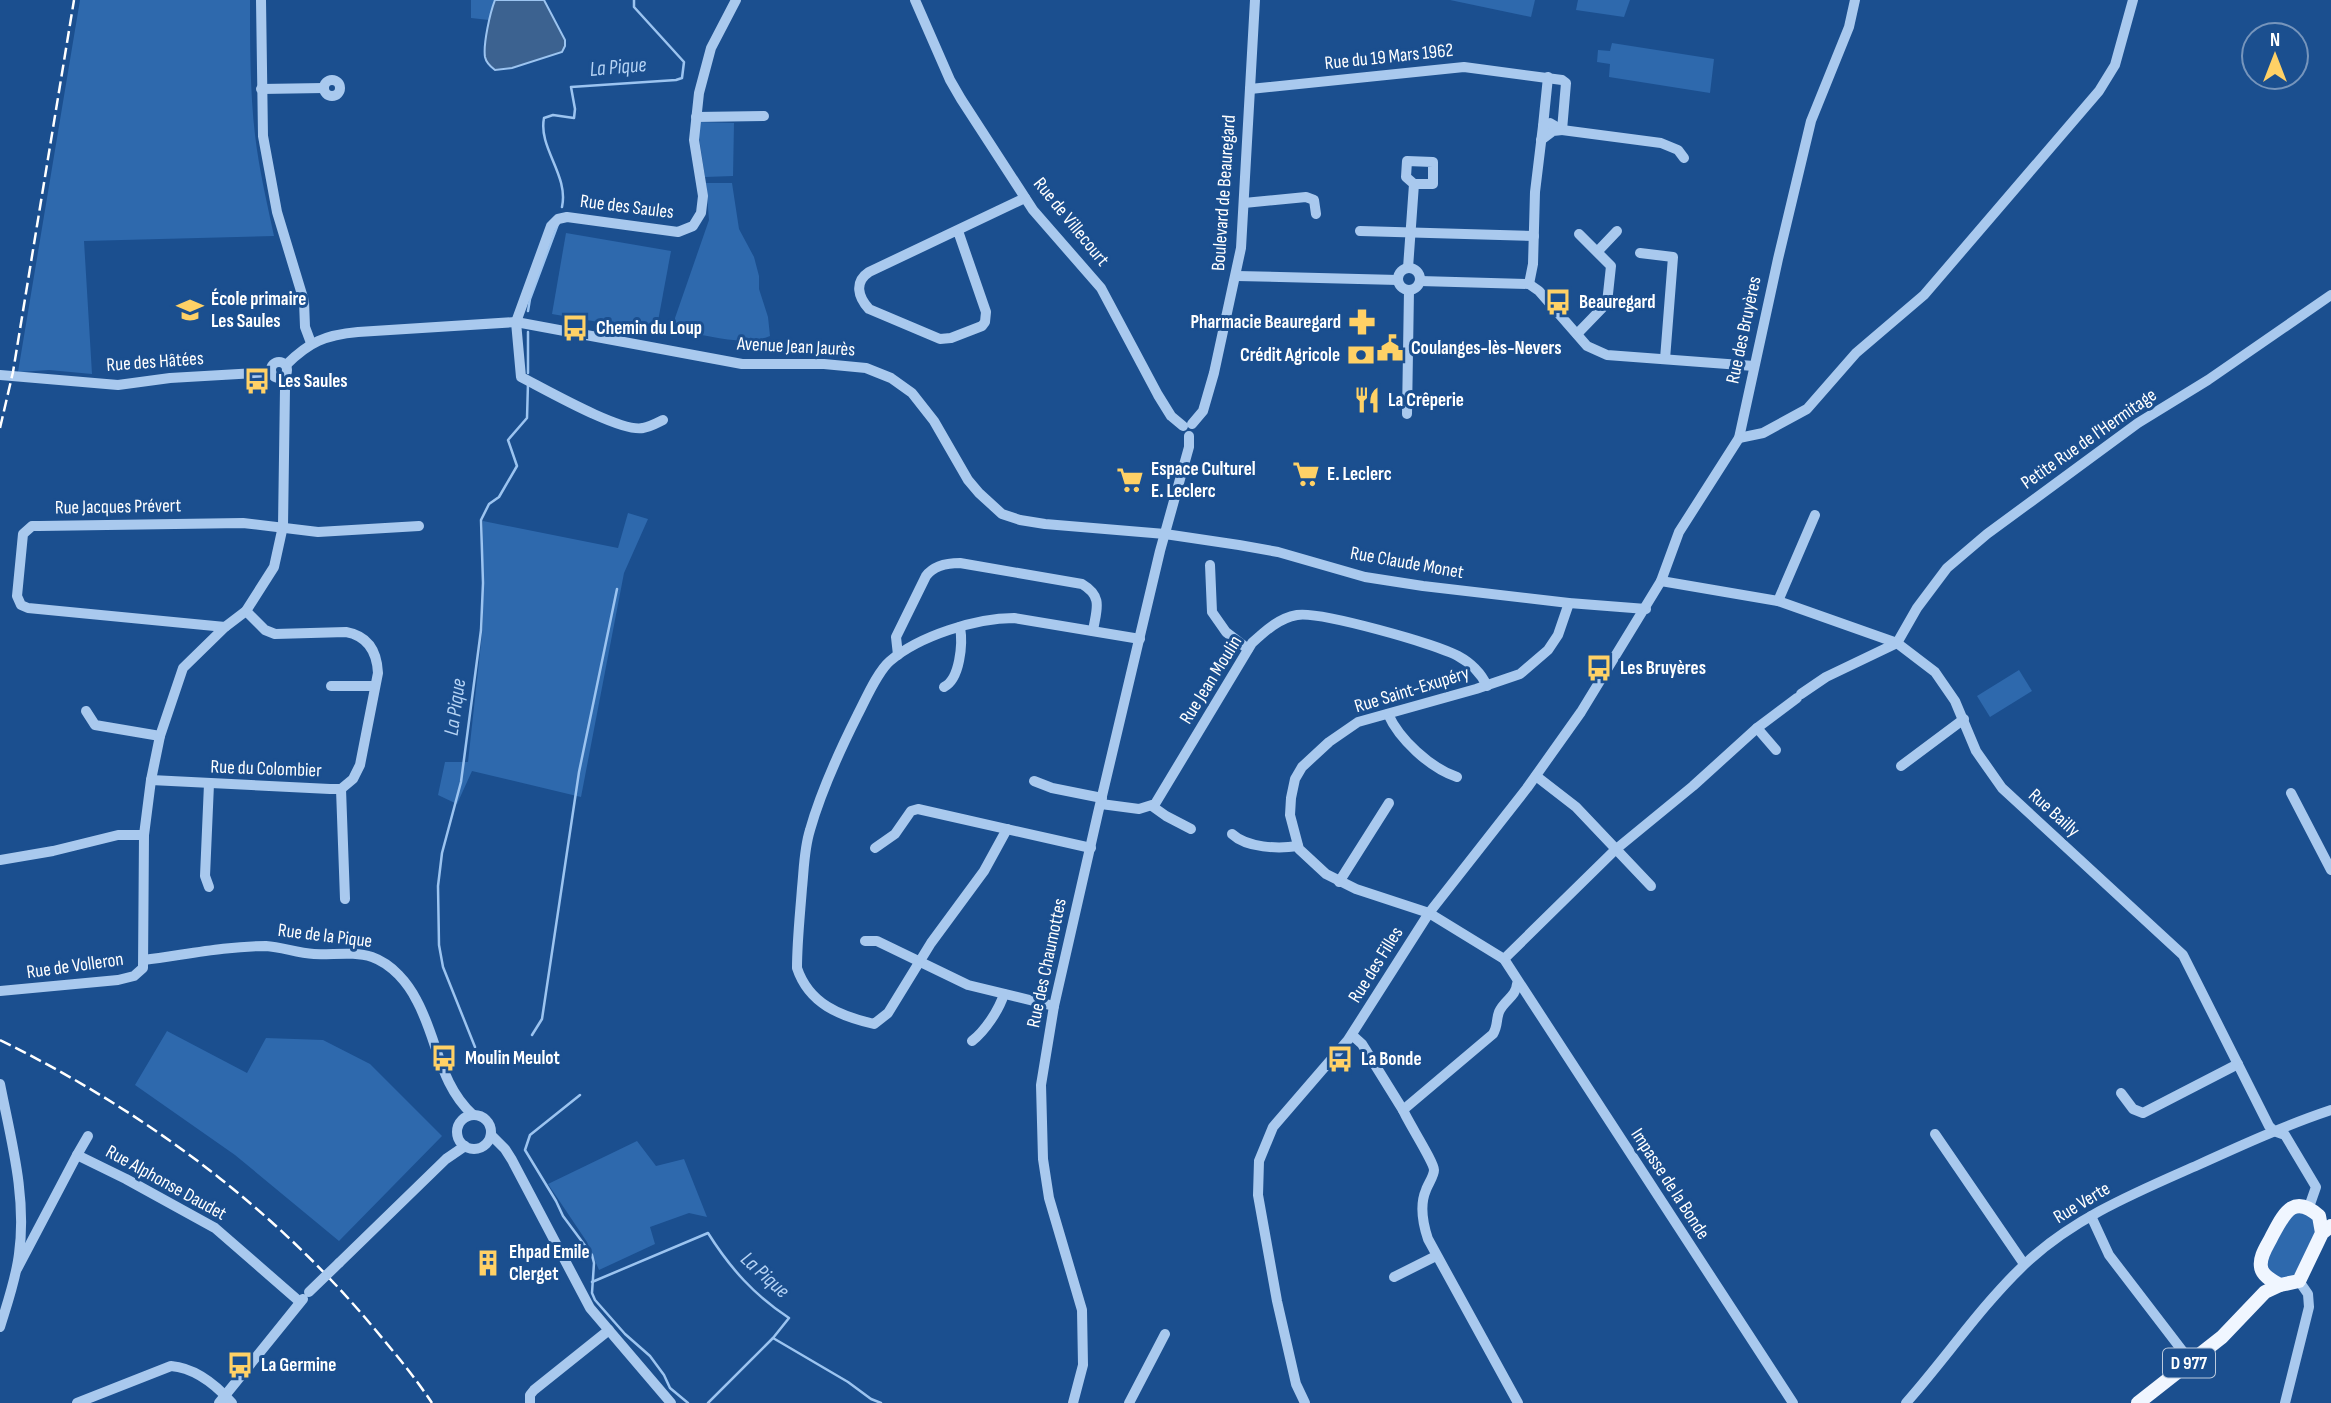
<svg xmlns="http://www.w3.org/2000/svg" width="2331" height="1403" font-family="'Sofia Sans Condensed',sans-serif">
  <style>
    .green { fill: #2e69ad }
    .water { fill: #3c6290; stroke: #9cc4f0; stroke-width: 2 }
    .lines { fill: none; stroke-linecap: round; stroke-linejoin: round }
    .stream { stroke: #9cc4f0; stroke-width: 2.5 }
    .minor { stroke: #a9c9ee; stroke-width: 10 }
    .major { stroke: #f0f6ff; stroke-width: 14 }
    .rail { stroke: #fff; stroke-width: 2.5; stroke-dasharray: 12 5; stroke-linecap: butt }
    .minor-bridge { stroke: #a9c9ee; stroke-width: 10 }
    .labels { text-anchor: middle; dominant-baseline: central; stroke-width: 6; stroke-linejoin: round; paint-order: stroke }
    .shield { fill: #1b4f8f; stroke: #bbcadd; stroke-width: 2 }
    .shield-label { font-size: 18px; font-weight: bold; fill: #fff }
    .street-label { font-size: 19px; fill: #fff; stroke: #1b4f8f }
    .poi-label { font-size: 19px; font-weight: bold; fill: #fff; stroke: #1b4f8f; text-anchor: start }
    .water-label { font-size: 21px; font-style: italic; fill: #b5d3f5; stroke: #1b4f8f }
  </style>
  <rect width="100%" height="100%" fill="#1b4f8f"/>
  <g class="green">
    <path d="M80,0H250C250,45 250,91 255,135C259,169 267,203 274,236L84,241L92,374L49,370L18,372Z"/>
    <path d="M471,0H495L489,20L471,18Z"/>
    <path d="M1450,0H1535L1531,17Z"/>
    <path d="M1578,0H1630L1624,17L1576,10Z"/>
    <path d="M1612,43L1714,59L1710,93L1609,77L1610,64L1597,62L1598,50L1610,51Z"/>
    <path d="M699,122L734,123L733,176L705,177L698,131Z"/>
    <path d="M706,183H732L739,229L754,257L759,276V289L768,317L770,336C743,347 708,335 680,331L675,328V318L709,220Z"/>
    <path d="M566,233L671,251L656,332L552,314Z"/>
    <path d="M628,513L648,519L624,573L581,797L472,771L457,804L438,795L445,762H468L483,625V521L618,548Z"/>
    <path d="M2019,670L2032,691L1990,717L1977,696Z"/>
    <path d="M167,1031L247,1073L266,1038L323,1040L370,1064L442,1136L339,1241L235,1155L135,1085Z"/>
    <path d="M637,1141L656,1166L684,1159L707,1217L689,1213L650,1227L655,1244L599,1270L587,1242L548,1184Z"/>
    <path d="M2302,1212L2313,1218L2315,1233L2295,1274L2291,1277L2280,1279L2269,1270L2267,1261L2287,1217L2294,1213Z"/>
  </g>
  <path class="water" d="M495,0H544L565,40V46L562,52L512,68L495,70C491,67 486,62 485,57C483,44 490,13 495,0Z"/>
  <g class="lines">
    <g class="stream">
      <path d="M562,207C569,175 538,148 544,118L553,115L574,118L575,109L571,87L676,80L682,78L684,62L634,7V0"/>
      <path d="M528,311L530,299L558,224"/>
      <path d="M528,332V373"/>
      <path d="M532,1035L542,1019L579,772L617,589"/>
      <path d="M475,1047L443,967L439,945L438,886L442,853L461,782L481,630L483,583L481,520L489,504L499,497L517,466L508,440L527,418L528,383"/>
      <path d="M580,1095L530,1135L525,1150L556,1201L563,1216L592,1255L594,1263L592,1293L595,1300L625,1334L650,1356L664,1375L670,1388L688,1403"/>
      <path d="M592,1282L708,1233C730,1268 754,1295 789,1318L773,1338L848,1382L871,1399L881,1403"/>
      <path d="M708,1403L773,1338"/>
    </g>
    <g class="minor">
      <path d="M261,0L263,136L277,212L304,301L305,327L311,343"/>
      <path d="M915,0L950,80L961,99L1033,210L1101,288L1158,395L1171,416L1183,426"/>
      <circle cx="332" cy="88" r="8"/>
      <path d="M261,89L324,88"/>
      <path d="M1250,89L1464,67L1562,80L1566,83L1562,130L1553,131L1541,140"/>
      <path d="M696,117L764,116"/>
      <path d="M1543,126L1548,77"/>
      <path d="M1244,203L1306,197L1314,200L1316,214"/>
      <path d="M958,231L986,312L985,322L982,326L951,338L940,339L869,309C858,297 854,282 869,272L1025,198"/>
      <path d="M1360,231L1534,236"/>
      <path d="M1598,251L1617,231"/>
      <path d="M1640,253L1673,257L1665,359"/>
      <path d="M1408,268L1414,184H1433V162L1407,161L1406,177L1414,184"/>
      <circle cx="1409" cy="279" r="11"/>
      <path d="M1237,276L1398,280"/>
      <path d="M1420,281L1529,284L1539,291L1587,346L1607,355L1754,366"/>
      <path d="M1529,284L1533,264L1535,192L1543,126L1550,123L1562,130L1661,143L1678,150L1684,158"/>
      <path d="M1577,334L1607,303L1611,266L1579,234"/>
      <circle cx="279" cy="370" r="8"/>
      <path d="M286,365C309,342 325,335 358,332L516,322L742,364H824L866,368L891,378L912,393L934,421L968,480L979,493L1002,514L1020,520L1045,524L1165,534L1239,545L1278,552L1365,577L1423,586L1569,603L1646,609"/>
      <path d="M0,375L118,385L170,378L271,372"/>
      <path d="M1407,414L1409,290"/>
      <path d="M663,420C657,423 650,427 643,428C621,433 543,388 521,377L516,322L551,226L558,219L567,217L678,232L693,226L701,213L703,196L694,140L699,93L711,48L736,0"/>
      <path d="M1192,424L1203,411L1214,373L1241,248L1255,0"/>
      <path d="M1739,438L1763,433L1807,409L1856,353L1924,295L2099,91L2115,65L2133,0"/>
      <path d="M1210,565L1212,612L1226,632L1248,649"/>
      <path d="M1661,581L1778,601L1897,643L1935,672L1955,701L1976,751L2002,788L2183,955L2269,1126L2274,1131L2285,1135L2316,1187L2309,1207"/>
      <path d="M1778,601L1815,515"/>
      <path d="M1569,603L1558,635L1548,650L1520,674L1476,689L1358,722L1329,742L1302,767L1295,779L1291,798L1290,815L1299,849L1326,874L1356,889L1429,913L1504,959L1793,1403"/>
      <path d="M225,627L28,608L21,605L17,596L23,534L32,526H39L243,523L318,532L419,526"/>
      <path d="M898,655L896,637L926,576C934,565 947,563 960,563L1082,584C1104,597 1096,610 1093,631"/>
      <path d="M331,686H375"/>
      <path d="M944,687C960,679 963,644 960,627"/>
      <path d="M1801,694L1826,677L1897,643L1917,608L1947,568L1987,534L2138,423L2208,380L2331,295"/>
      <path d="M86,711L95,725L160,736"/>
      <path d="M1388,714C1399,739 1430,768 1457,777"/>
      <path d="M1757,728L1776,750"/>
      <path d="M1901,766L1964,719"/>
      <path d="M1536,776L1576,807L1651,886"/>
      <path d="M151,780L330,789H341L353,779L360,765L378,673C377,652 368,636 346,632L275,634L265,630L246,611"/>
      <path d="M1034,781L1052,788L1102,798"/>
      <path d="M209,784L205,876L209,887"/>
      <path d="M341,789L345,899"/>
      <path d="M2291,793L2331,870"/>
      <path d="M1101,804L1139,809L1155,804L1252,643C1265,631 1279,618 1297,615C1320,611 1436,644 1458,656C1471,663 1481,673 1487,686"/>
      <path d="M1152,806L1166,816L1191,829"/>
      <path d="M1007,829L984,871L931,943L888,1013L874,1024C840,1016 809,1004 797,968C797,942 800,915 802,888C804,869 804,849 810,830C821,791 839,752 857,716C865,701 877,672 890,661C919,636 976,618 1014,618L1140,639"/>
      <path d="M1232,834C1247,848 1278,849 1298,846"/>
      <path d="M875,848L895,834L911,811L918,809L1091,848"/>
      <path d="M0,860L53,851L118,835H144"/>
      <path d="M1339,882L1389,803"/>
      <path d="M865,941H877L968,985L1054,1006"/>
      <path d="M1504,959L1615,850L1693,786L1757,728L1797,698"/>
      <path d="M144,960C184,955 226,946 266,946C282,947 297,953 314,954C333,955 354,951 372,957C392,964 408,983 417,1001C438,1040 439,1084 473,1115"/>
      <path d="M0,991L118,980L134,976L143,968L144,835L151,780L160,736L183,668L225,627L246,611L274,567L283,526L285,388L283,377"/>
      <path d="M1352,1035L1362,1044L1403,1110L1493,1034C1498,1026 1496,1020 1499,1012C1504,1000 1516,997 1517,984"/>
      <path d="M972,1041C985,1031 999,1010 1004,994"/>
      <path d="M0,1084C11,1140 27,1197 19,1254C16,1279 7,1304 0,1327"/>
      <path d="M2121,1093L2133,1109L2143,1113L2238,1064"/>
      <path d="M1403,1110C1408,1122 1434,1162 1434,1170C1434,1176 1428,1184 1426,1190C1419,1206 1423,1224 1428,1239L1518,1403"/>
      <circle cx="474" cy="1132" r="17"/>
      <path d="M1935,1134L2024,1264"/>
      <path d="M491,1135L505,1149L512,1160L590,1308L671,1403"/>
      <path d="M77,1155L88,1136"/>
      <path d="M2091,1216L2109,1255L2191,1362"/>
      <path d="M339,1263L446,1159L465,1146"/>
      <path d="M17,1269L77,1155L126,1179L215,1228L300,1302"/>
      <path d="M1394,1277L1436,1256"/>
      <path d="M77,1403L171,1366C195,1368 217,1386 232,1403"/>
      <path d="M219,1403L303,1299"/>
      <path d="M530,1403V1395L534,1390L609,1330"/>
      <path d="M1073,1403L1083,1365L1082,1310L1049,1198L1043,1159L1041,1085L1054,1006L1098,813L1160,551L1189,447V436"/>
      <path d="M1129,1403L1165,1334"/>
      <path d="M1305,1403L1296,1384L1277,1301L1258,1195L1259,1161L1273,1127L1348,1040L1429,913L1527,788L1581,712L1661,581L1679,532L1739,438L1778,259L1811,121L1849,27L1855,0"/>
      <path d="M1906,1403C1946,1358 1980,1307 2024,1265C2073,1218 2137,1192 2198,1165C2242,1145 2286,1125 2331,1110"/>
      <path d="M2285,1403L2309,1307L2308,1294L2299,1281"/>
    </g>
    <g class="major">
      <path d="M2322,1233L2319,1216C2293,1193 2284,1214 2272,1236C2268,1245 2259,1256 2261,1267C2262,1276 2273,1281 2280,1285L2299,1281L2322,1233L2331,1226"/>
      <path d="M2138,1403L2222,1337L2265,1292L2280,1285"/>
    </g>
    <g class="rail">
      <path d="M0,428L13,372L74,0"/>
      <path d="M0,1040C142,1110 271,1205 373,1327C394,1352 414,1376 432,1403"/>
    </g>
    <path class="minor-bridge" d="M309,1292L339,1263"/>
  </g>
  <defs>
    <g id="bus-bare" transform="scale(2.1)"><path d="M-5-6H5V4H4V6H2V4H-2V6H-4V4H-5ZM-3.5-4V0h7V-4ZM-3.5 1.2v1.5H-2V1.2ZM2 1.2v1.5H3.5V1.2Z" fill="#ffd166" stroke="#1b4f8f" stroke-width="2.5" paint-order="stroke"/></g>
    <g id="school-bare" transform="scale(2.1)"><path d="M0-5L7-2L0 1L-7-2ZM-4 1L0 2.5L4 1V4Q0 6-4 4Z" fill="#ffd166" stroke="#1b4f8f" stroke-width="2.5" paint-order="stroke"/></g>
    <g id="pharmacy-bare" transform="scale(2.1)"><path d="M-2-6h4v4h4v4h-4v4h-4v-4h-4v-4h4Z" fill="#ffd166" stroke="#1b4f8f" stroke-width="2.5" paint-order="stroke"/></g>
    <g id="civic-bare" transform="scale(2.1)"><path d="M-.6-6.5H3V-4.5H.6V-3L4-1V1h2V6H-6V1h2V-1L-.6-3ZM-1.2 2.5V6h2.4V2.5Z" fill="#ffd166" stroke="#1b4f8f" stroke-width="2.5" paint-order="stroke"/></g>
    <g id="bank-bare" transform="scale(2.1)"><path d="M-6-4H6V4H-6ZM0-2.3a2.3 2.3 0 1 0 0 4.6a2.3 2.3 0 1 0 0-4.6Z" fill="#ffd166" stroke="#1b4f8f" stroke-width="2.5" paint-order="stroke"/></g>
    <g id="restaurant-bare" transform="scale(2.1)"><path d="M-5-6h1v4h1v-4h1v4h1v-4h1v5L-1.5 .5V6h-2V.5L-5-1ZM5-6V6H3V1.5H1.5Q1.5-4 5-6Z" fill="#ffd166" stroke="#1b4f8f" stroke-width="2.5" paint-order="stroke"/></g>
    <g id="supermarket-bare" transform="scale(2.1)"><path d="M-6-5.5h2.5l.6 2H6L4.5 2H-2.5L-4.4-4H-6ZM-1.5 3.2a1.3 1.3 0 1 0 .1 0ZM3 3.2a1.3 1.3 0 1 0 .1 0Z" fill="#ffd166" stroke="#1b4f8f" stroke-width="2.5" paint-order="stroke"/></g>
    <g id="building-bare" transform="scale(2.1)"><path d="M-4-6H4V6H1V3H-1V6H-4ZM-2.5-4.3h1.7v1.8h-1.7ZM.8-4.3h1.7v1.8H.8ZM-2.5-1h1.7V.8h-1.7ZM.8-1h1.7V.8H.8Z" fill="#ffd166" stroke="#1b4f8f" stroke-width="2.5" paint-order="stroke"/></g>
  </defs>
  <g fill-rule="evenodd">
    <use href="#bus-bare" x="1558" y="302"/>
    <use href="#school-bare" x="190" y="310"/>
    <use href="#pharmacy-bare" x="1362" y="322"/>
    <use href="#bus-bare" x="575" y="328"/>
    <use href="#civic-bare" x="1390" y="348"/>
    <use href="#bank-bare" x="1361" y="355"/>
    <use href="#bus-bare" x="257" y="381"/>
    <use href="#restaurant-bare" x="1367" y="400"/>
    <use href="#supermarket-bare" x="1306" y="474"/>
    <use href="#supermarket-bare" x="1130" y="480"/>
    <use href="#bus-bare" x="1599" y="668"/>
    <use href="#bus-bare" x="444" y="1058"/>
    <use href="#bus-bare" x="1340" y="1059"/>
    <use href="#building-bare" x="488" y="1263"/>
    <use href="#bus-bare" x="240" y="1365"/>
  </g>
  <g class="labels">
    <rect class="shield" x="2163" y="1348.5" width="52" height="29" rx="5"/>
    <g class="shield-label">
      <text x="2189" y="1363">D 977</text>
    </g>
    <g class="street-label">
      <text transform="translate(1389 57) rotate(-6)">Rue du 19 Mars 1962</text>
      <text transform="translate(1224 193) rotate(-86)">Boulevard de Beauregard</text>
      <text transform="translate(627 207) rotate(7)">Rue des Saules</text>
      <text transform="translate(1071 222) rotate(51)">Rue de Villecourt</text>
      <text transform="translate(1744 330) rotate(-78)">Rue des Bruyères</text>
      <text transform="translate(796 347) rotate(3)">Avenue Jean Jaurès</text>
      <text transform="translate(155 362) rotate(-4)">Rue des Hâtées</text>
      <text transform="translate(2089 439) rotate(-35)">Petite Rue de l'Hermitage</text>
      <text transform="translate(118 507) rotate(-1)">Rue Jacques Prévert</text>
      <text transform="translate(1407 563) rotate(10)">Rue Claude Monet</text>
      <text transform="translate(1211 680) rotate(-58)">Rue Jean Moulin</text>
      <text transform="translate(1412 690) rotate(-17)">Rue Saint-Exupéry</text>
      <text transform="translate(266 769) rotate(2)">Rue du Colombier</text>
      <text transform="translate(2054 813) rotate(42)">Rue Bailly</text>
      <text transform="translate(325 936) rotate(7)">Rue de la Pique</text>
      <text transform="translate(1047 963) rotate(-78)">Rue des Chaumottes</text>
      <text transform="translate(1376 965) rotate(-58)">Rue des Filles</text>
      <text transform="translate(75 966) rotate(-8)">Rue de Volleron</text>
      <text transform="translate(166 1183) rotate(29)">Rue Alphonse Daudet</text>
      <text transform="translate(1670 1184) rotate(57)">Impasse de la Bonde</text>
      <text transform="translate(2082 1203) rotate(-31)">Rue Verte</text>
    </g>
    <g class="poi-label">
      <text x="211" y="299">École primaire<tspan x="211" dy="22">Les Saules</tspan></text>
      <text x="1579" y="302">Beauregard</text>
      <text x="1341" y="322" text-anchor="end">Pharmacie Beauregard</text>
      <text x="596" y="328">Chemin du Loup</text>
      <text x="1411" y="348">Coulanges-lès-Nevers</text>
      <text x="1340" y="355" text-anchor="end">Crédit Agricole</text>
      <text x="278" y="381">Les Saules</text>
      <text x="1388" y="400">La Crêperie</text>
      <text x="1151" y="469">Espace Culturel<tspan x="1151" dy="22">E. Leclerc</tspan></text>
      <text x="1327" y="474">E. Leclerc</text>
      <text x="1620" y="668">Les Bruyères</text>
      <text x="465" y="1058">Moulin Meulot</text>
      <text x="1361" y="1059">La Bonde</text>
      <text x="509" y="1252">Ehpad Emile<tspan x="509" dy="22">Clerget</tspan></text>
      <text x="261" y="1365">La Germine</text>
    </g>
    <g class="water-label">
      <text transform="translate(618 67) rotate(-5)">La Pique</text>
      <text transform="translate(455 707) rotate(-82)">La Pique</text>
      <text transform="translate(765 1275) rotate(42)">La Pique</text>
    </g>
  </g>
  <g transform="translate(2275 56)"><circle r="33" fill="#1b4f8f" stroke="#7695bc" stroke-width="2"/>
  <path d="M0-5L12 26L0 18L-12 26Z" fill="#ffd166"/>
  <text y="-10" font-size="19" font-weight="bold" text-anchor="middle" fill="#ffffff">N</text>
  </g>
</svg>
